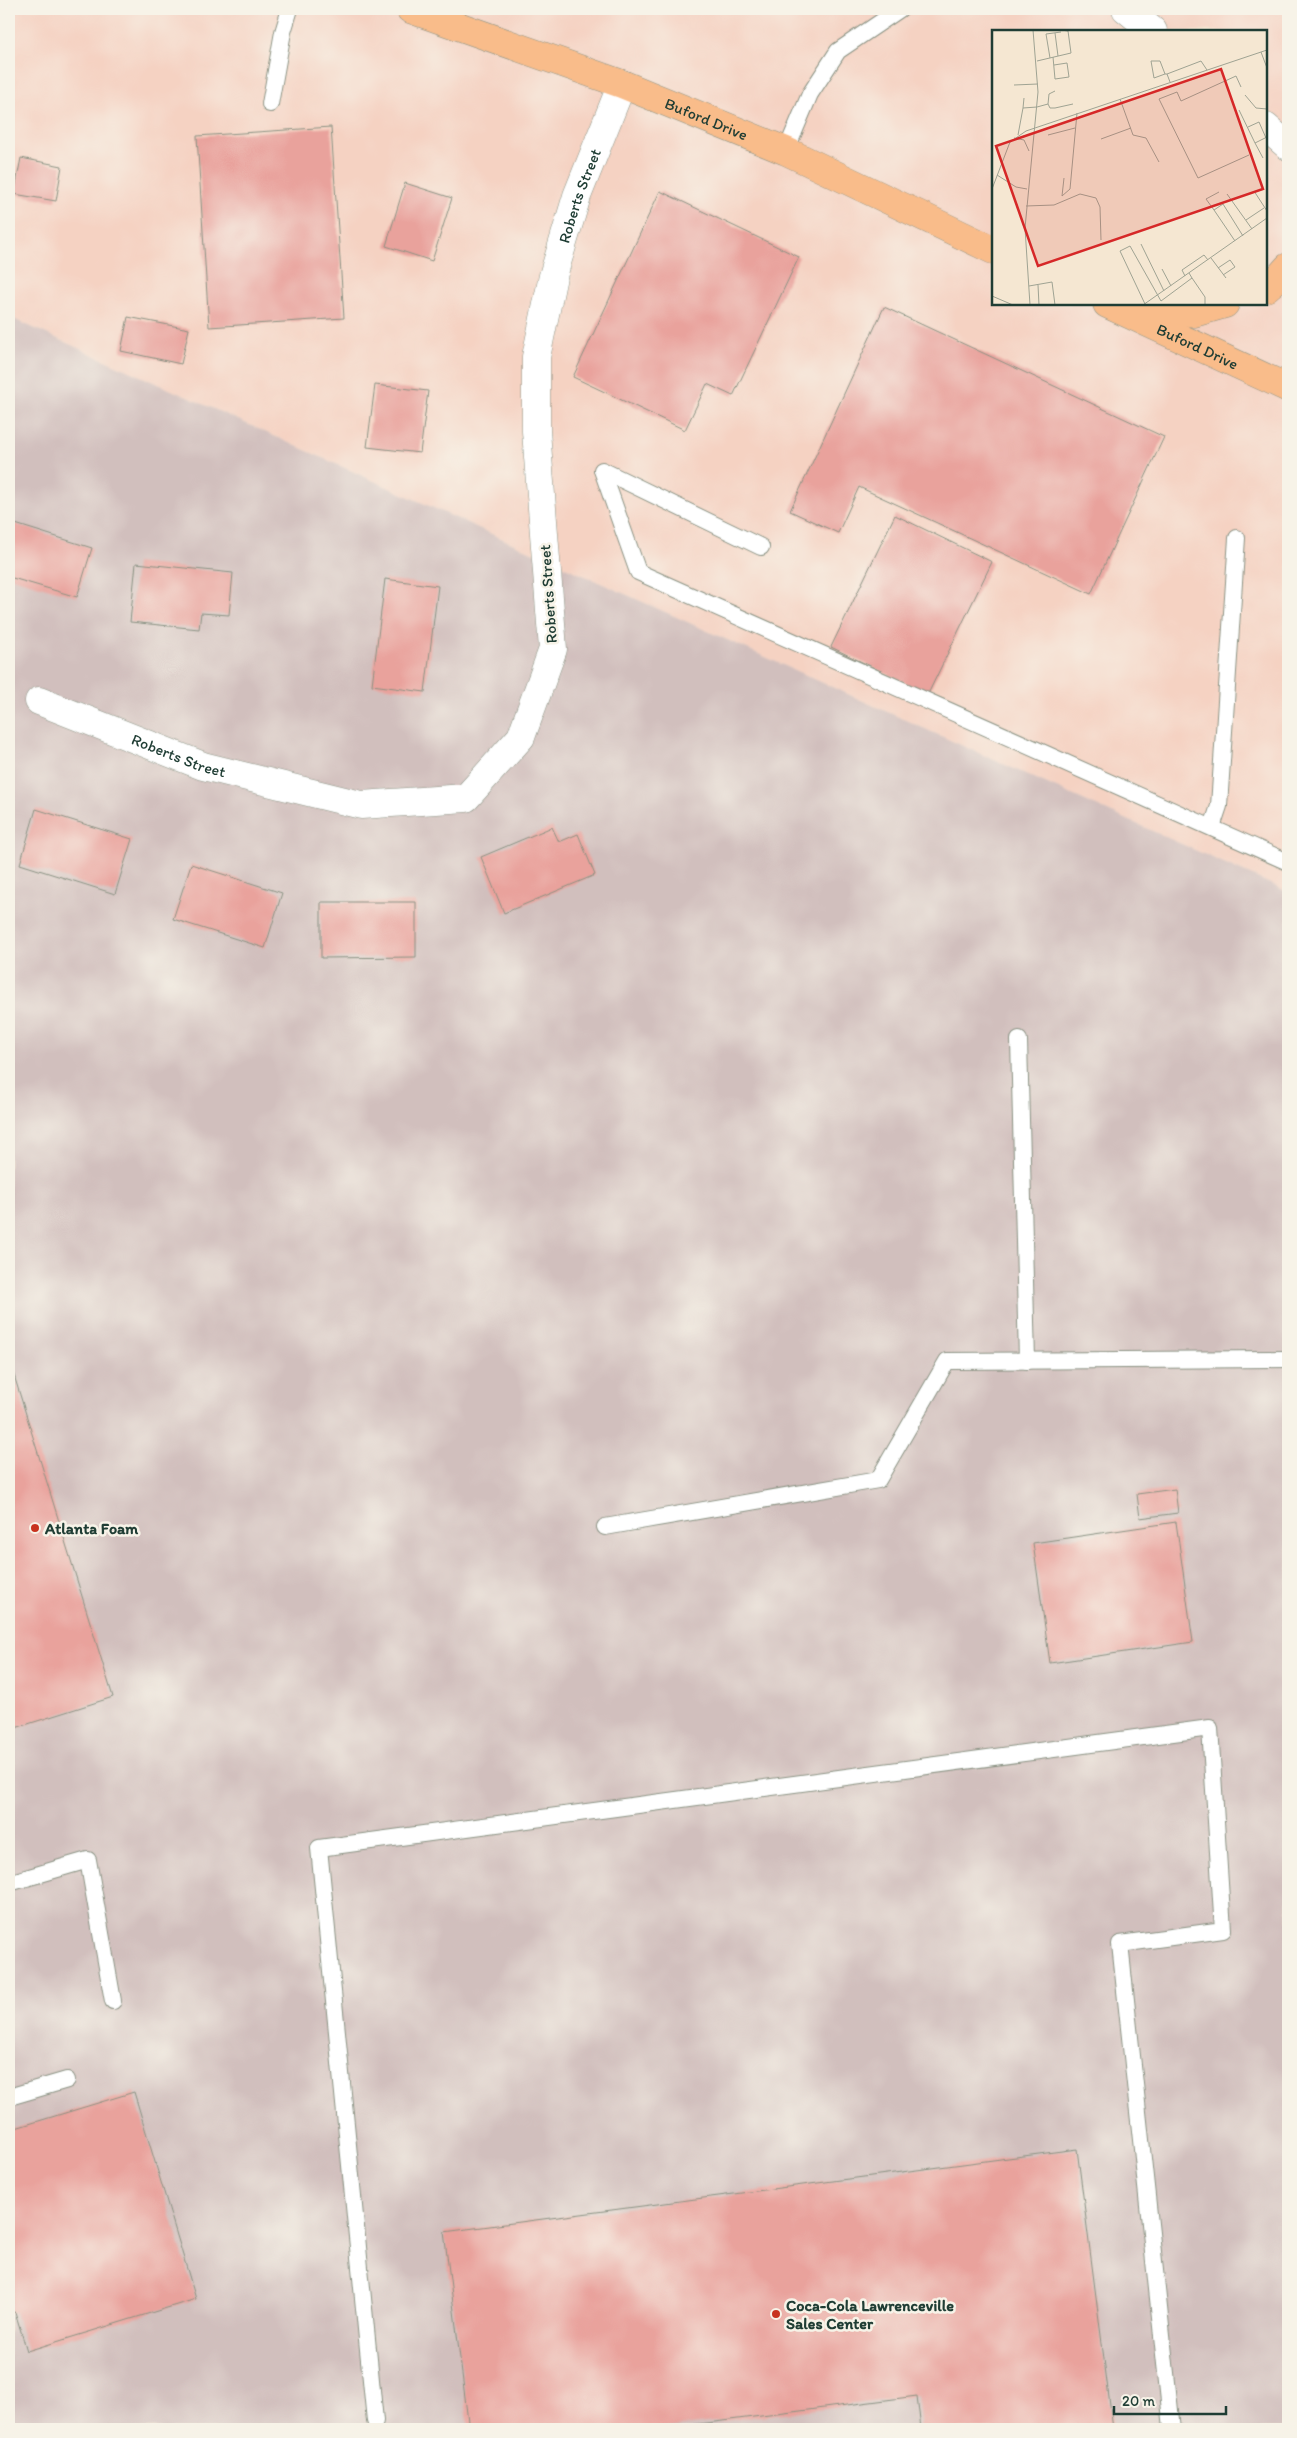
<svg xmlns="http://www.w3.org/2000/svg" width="1297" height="2438" font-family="Itim,sans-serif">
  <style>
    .built { fill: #f5d2c2; fill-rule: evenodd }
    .industrial { fill: #d1bfbd }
    .building { fill: #e9a29c }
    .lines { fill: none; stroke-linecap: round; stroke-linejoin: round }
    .service-casing { stroke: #8a9283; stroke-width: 18 }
    .minor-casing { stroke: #8a9283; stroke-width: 29 }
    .tertiary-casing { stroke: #8a9283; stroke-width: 29 }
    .trunk-casing { stroke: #8a9283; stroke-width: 29 }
    .service { stroke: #fff; stroke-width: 16 }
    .minor { stroke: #fff; stroke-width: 28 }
    .tertiary { stroke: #fff; stroke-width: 28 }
    .trunk { stroke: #f9bc8a; stroke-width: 28 }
    .poi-dot { fill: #c8321e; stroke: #f7f3e8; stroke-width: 2 }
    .labels { text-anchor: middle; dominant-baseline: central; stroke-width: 5; stroke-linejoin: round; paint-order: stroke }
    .street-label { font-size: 16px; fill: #1f3d34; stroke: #f7f3e8 }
    .poi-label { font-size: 16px; font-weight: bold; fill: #1f3d34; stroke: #f7f3e8; text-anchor: start }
    .inset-road { fill: none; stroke: #9fa393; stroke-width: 1 }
    .view { fill: #d62828; fill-opacity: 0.15; stroke: #d62828; stroke-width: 2.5 }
    .inset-edge { fill: none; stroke: #1f3d34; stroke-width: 2.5 }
  </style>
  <rect width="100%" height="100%" fill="#f7f3e8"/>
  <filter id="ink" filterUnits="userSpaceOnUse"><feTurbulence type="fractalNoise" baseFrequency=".02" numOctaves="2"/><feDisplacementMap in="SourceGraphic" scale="10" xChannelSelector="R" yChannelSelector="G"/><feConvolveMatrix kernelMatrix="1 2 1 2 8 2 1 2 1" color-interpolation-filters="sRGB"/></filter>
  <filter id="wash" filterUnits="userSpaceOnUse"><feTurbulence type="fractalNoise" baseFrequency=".0096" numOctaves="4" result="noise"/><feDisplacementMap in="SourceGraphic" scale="20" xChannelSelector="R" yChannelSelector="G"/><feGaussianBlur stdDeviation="1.12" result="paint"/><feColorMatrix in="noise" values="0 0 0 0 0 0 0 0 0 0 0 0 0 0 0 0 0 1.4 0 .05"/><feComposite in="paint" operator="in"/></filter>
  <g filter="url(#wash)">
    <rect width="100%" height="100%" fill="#f5e7d2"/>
    <path class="built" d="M9,9H1288V892L9,317ZM993,31H1266V304H993Z"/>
    <path class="industrial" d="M9,317L1288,892V2429H9Z"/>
    <g id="blocks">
      <g class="building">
        <path d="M331,127L344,318L209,327L197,136Z"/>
        <path d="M21,158L62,166L56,201L14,194Z"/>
        <path d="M405,183L452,198L432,261L386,246Z"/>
        <path d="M660,191L799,257L733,396L707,384L685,430L573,377Z"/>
        <path d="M884,307L1164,437L1091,594L859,487L838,533L790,511Z"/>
        <path d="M128,317L189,329L181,364L121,351Z"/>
        <path d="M375,385L428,391L420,453L367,447Z"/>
        <path d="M895,515L992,562L928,694L831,647Z"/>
        <path d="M9,522L92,548L77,597L9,577Z"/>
        <path d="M136,563L233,573L229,615L201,613L199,629L130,622Z"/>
        <path d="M385,579L438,586L425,692L372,685Z"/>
        <path d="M36,809L132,839L115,894L20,864Z"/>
        <path d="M552,827L559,842L578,834L595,875L504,913L481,857Z"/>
        <path d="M191,864L282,893L265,948L173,919Z"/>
        <path d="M321,902H416V957L321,958Z"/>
        <path d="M9,1359L113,1697L9,1730Z"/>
        <path d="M1175,1489L1178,1513L1140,1518L1137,1494Z"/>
        <path d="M1176,1522L1193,1642L1050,1663L1033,1543Z"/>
        <path d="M134,2092L196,2299L27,2351L15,2312L9,2314V2130Z"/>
        <path d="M1077,2149L1113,2429H921L917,2396L660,2429H469L444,2232Z"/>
      </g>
    </g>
  </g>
  <g filter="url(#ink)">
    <use href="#blocks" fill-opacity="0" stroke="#8a9283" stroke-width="1"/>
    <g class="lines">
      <g class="service-casing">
        <g id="service">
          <path d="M270,104L283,32L290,9"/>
          <path d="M786,151L810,94L838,51L900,9"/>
          <path d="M761,547L602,470L638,572L1288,862"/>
          <path d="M1212,827L1219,806L1237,538"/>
          <path d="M1019,1040L1027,1361"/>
          <path d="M605,1527L878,1480L947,1361L1288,1359"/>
          <path d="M9,1883L88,1860L113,2001"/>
          <path d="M9,2097L67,2080"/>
          <path d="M375,2421L319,1848L1210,1728L1223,1930L1120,1944L1172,2429"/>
        </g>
      </g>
      <g class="minor-casing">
        <g id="minor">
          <path id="s1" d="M39,701L203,766L361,805L466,798L521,737L553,649L536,431V357L553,276L577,196L622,84"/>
        </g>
      </g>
      <g class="tertiary-casing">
        <g id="tertiary">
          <path d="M1126,9L1153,31"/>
          <path d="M1266,127L1288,146"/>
        </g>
      </g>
      <g class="trunk-casing">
        <g id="trunk">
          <path id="s2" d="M410,9L622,84L786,151L993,250"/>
          <path d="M1266,288L1280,276L1288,267"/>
          <path id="s3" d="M1107,304L1288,388"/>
          <path d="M1146,304L1194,313L1225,304"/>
        </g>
      </g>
      <use href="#service" class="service"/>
      <use href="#minor" class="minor"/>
      <use href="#tertiary" class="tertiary"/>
      <use href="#trunk" class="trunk"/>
    </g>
  </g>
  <g class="poi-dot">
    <circle cx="35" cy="1528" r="5"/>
    <circle cx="776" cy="2314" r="5"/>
  </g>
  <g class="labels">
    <g class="street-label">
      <text stroke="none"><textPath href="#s2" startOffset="316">Buford Drive</textPath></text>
      <text stroke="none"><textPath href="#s1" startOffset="1080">Roberts Street</textPath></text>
      <text stroke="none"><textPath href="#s3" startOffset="100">Buford Drive</textPath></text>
      <text transform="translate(548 594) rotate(-94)">Roberts Street</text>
      <text stroke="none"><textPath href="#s1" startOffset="150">Roberts Street</textPath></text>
    </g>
    <g class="poi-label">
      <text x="45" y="1528">Atlanta Foam</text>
      <text x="786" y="2305">Coca-Cola Lawrenceville<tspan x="786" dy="18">Sales Center</tspan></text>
    </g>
  </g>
  <g transform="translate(992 30)">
    <rect width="275" height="275" fill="#f5e7d2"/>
    <path class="inset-road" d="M63,3L66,26M269,22L275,38M61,27L63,49L77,47L75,33L62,35M58,28L54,4L69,2M45,31L79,23L76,1L69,0M173,44L168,31H159L162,48L173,44H175L178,52M175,44L209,31L215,40M22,55L46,54M249,57L244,46L189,71L185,62L167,69L206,148L257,125M253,65L264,78L275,79M32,68L31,78L45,77L56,74L57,64L63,61M128,69L141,105L154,108L167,132M56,74L58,78H63L81,74M247,80L263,113L275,107M256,97L267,92L274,108M26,105L31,78M56,105L83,98M22,108L32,110L37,121M109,109L139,98M263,113L271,128M5,145L24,157L35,159M72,148L70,166L78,159L85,83M0,159L18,112L34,101L275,20M262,161L275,181M235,164L260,199M34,176L62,175L88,164L104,168L108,177L109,210M222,180L214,169L227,162M254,190L272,178M243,211L222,180L231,174L251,206M149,214L172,261M219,228L234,248M226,238L238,230L243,237L231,245M170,239L179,256M193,246L190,240L212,225L216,230M200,248L213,267V275M46,255L47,275M37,256L60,252L63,275M0,266L21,275M153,274L128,221L138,216L169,271L200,248L197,243M38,275L33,198L46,62L41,0M151,275L275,188"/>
    <path class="view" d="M229,39L271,159L46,236L4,116Z"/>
    <rect width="275" height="275" class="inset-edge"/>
  </g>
  <rect width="1297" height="2438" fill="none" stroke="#f7f3e8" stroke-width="30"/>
  <path d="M1114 2406v8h112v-8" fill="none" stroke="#1f3d34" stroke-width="2.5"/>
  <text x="1122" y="2406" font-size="15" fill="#1f3d34" stroke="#f7f3e8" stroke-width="4" paint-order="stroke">20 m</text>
</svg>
